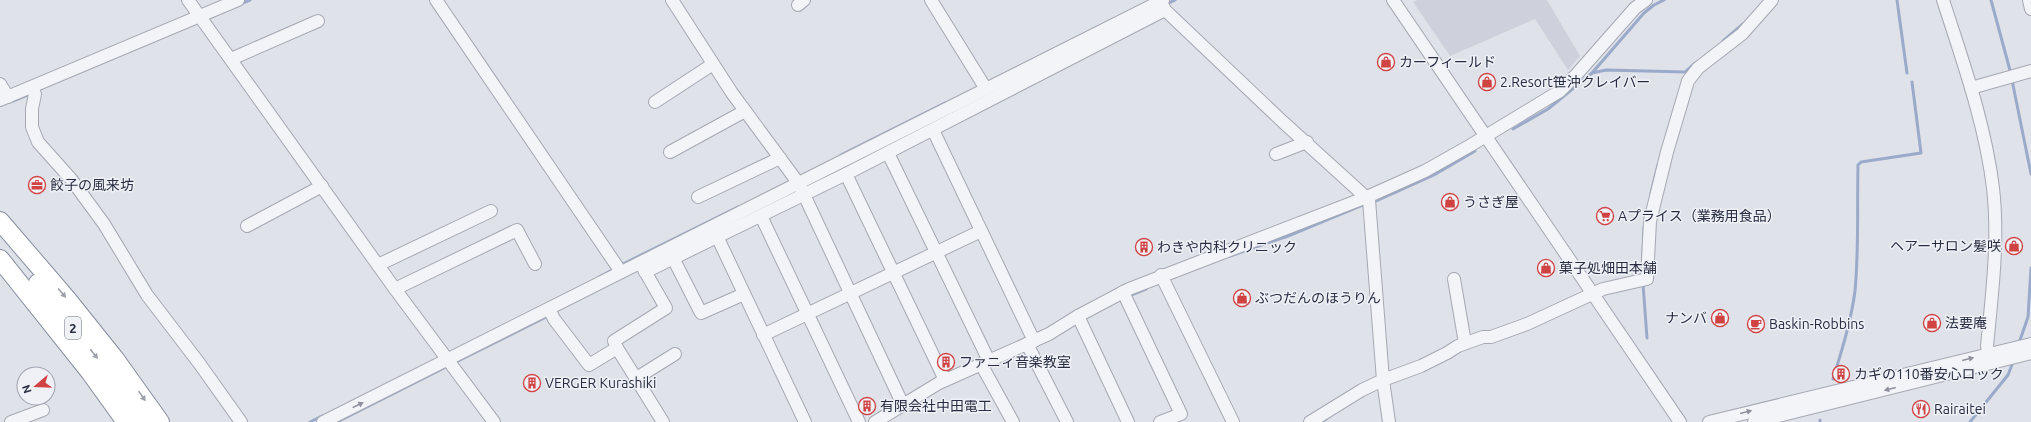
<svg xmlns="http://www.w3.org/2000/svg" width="2031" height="422" font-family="Ubuntu,'Noto Sans JP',sans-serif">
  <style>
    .built { fill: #ced1db }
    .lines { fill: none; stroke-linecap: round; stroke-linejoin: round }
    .stream { stroke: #9aaaca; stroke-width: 3 }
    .minor-casing { stroke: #a5a8b3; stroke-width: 14 }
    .highway-casing { stroke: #878da0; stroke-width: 20 }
    .minor { stroke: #f3f4f7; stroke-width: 12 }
    .highway { stroke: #fff; stroke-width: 18 }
    .oneway { fill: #9ea0aa }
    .oneway2 { fill: #8e909c }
    .labels { text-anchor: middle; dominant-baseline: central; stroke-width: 3; stroke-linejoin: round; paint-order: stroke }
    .shield { fill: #eff1f7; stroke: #646878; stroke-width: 1 }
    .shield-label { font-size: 13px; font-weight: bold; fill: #282d41 }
    .poi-label { font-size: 14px; fill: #282d41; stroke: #eff1f7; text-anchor: start }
  </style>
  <rect width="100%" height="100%" fill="#e0e2e9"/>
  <path class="built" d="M1417,0H1547L1580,56L1568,70L1535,19L1450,56L1413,2Z"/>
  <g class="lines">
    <g class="stream">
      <path d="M1897,0L1907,73"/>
      <path d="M1991,0L2011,74"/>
      <path d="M240,4L250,0"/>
      <path d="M1165,5L1175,0"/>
      <path d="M1723,41L1743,24"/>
      <path d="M1592,73L1644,13L1654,5L1664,0"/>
      <path d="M2012,80L2031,174"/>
      <path d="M13,101L32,93"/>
      <path d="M1513,129L1548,109L1592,73L1606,70L1685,72L1695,63"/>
      <path d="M841,155L945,103"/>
      <path d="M823,179L891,144"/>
      <path d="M1651,193L1658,165"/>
      <path d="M1374,202L1434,175L1475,151"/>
      <path d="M1230,256L1288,236L1365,204"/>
      <path d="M623,264L738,207"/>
      <path d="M599,277L614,269"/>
      <path d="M1642,278L1644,228"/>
      <path d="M1643,284L1647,338"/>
      <path d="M1131,295L1146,289"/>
      <path d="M2019,343L2028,317L2031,268"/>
      <path d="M458,361L550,315"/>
      <path d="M1437,364L1451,356"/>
      <path d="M1833,379C1842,350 1851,321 1855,291C1859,249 1857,207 1858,165L1861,162L1921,153L1912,82"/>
      <path d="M310,422L322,416"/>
      <path d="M337,422L444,368"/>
      <path d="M1322,422L1330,416"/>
      <path d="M1820,422V420"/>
      <path d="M1970,422L2008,375L2013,362"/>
    </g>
    <g class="minor-casing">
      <g id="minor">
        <path d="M188,0L395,289L494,422"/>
        <path d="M436,0L621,272"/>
        <path d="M672,0L732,93L799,184L903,405"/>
        <path d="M931,0L986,89"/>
        <path d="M1393,0L1680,422"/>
        <path d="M1943,0C1963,62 1985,123 1993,188C1999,240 1992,294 1987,346L1990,363"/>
        <path d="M2029,0L2031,9"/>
        <path d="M1161,2L1165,10L1283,122L1369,200L1383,380L1389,422"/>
        <path d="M798,5L804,0"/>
        <path d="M231,59L318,21"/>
        <path d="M0,84L8,97"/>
        <path d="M32,87L35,94L32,109V127L38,142L71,179L104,224L147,295L199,363L241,422"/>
        <path d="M1971,88L2031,71"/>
        <path d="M0,100L238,0"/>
        <path d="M655,102L713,64"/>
        <path d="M933,130L1034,341"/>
        <path d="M670,152L745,111"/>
        <path d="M888,153L989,361"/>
        <path d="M1276,154L1307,142"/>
        <path d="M846,174L945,380"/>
        <path d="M698,197L780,158"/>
        <path d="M761,216L859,422"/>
        <path d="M247,226L322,186"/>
        <path d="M714,230L805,422"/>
        <path d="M673,258L701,313L744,294"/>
        <path d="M378,265L491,211"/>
        <path d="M645,272L846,174L1165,10"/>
        <path d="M1161,275L1233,422"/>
        <path d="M1454,279L1465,343"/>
        <path d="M395,289L517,230L535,264"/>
        <path d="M1123,292L1181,414L1160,422"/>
        <path d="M549,309L554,319L589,365L617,348L614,341L666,308L642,266"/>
        <path d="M1078,316L1128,422"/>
        <path d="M763,335L981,231"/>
        <path d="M1027,344L1067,422"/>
        <path d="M617,348L663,422"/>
        <path d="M981,364L1013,422"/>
        <path d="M635,379L675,354"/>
        <path d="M11,422L43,410"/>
        <path d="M323,422L1163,0"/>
        <path d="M875,422L939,383L1049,334L1078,316L1129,289L1367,197L1425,171L1471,145L1560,91L1576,75L1635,8L1646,0"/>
        <path d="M1310,422L1362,390L1383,380L1421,366L1447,353L1458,346L1483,337H1491L1527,324L1603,289L1647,279L1650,221L1667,152L1688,81L1698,68L1742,34L1772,0"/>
        <path d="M1709,422L2031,344"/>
        <path d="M1754,422L2031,353"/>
      </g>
    </g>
    <g class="highway-casing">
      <g id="highway">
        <path d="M0,221L67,299L115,359L160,422"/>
        <path d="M0,259L90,372L126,422"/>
        <path d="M38,283L102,364L143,422"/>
      </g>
    </g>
    <use href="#minor" class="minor"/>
    <use href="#highway" class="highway"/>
  </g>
  <defs><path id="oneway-solid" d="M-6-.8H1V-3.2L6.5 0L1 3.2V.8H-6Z"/></defs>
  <g class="oneway">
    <use href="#oneway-solid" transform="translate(62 293) rotate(49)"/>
    <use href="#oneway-solid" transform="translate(94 354) rotate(52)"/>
    <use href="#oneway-solid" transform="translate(142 396) rotate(55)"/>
  </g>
  <g class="oneway2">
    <use href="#oneway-solid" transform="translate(1968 359) rotate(-14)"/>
    <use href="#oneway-solid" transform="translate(1890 389) rotate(166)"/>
    <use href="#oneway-solid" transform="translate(358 405) rotate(-26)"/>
    <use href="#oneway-solid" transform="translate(1746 412) rotate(-14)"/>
  </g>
  <defs>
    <g id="shop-ring" transform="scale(0.9)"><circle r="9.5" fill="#eff1f7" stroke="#d14243" stroke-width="1.5"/><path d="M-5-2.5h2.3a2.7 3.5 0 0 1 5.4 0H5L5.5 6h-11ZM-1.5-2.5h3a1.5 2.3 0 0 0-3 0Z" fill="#d14243"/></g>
    <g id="office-ring" transform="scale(0.9)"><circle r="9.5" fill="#eff1f7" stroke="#d14243" stroke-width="1.5"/><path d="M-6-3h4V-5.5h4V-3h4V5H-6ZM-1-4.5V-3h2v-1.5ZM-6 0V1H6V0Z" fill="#d14243"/></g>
    <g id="supermarket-ring" transform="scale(0.9)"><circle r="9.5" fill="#eff1f7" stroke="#d14243" stroke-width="1.5"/><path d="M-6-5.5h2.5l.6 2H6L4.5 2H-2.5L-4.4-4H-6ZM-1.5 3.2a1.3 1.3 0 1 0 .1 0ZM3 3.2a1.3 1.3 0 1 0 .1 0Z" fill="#d14243"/></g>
    <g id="building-ring" transform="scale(0.9)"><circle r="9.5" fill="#eff1f7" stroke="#d14243" stroke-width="1.5"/><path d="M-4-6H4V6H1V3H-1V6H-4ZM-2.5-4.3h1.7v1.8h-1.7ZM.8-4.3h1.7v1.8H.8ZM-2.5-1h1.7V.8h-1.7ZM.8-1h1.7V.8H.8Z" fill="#d14243"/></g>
    <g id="cafe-ring" transform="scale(0.9)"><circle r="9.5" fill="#eff1f7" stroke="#d14243" stroke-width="1.5"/><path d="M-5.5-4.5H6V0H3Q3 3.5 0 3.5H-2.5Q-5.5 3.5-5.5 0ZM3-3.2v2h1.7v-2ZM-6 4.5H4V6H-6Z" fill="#d14243"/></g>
    <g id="restaurant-ring" transform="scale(0.9)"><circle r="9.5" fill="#eff1f7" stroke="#d14243" stroke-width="1.5"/><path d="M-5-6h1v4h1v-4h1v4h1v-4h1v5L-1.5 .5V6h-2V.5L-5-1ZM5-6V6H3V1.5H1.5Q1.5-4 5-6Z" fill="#d14243"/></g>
  </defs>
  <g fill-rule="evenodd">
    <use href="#shop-ring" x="1386" y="62"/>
    <use href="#shop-ring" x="1487" y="82"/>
    <use href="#office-ring" x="37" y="185"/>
    <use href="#shop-ring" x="1450" y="202"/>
    <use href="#supermarket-ring" x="1605" y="216"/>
    <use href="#shop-ring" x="2014" y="246"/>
    <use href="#building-ring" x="1144" y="247"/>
    <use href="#shop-ring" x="1546" y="268"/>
    <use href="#shop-ring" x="1242" y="298"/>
    <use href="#shop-ring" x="1720" y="318"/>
    <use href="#shop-ring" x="1932" y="323"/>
    <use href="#cafe-ring" x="1756" y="324"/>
    <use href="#building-ring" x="946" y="362"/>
    <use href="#building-ring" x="1841" y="374"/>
    <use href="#building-ring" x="532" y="383"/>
    <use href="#building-ring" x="867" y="406"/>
    <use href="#restaurant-ring" x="1921" y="409"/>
  </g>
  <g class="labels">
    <rect class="shield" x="65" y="317" width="16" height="22" rx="3"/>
    <g class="shield-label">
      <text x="73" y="328">2</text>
    </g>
    <g class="poi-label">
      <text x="1399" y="62">カーフィールド</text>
      <text x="1500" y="82">2.Resort笹沖クレイバー</text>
      <text x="50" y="185">餃子の風来坊</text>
      <text x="1463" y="202">うさぎ屋</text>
      <text x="1618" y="216">Aプライス（業務用食品）</text>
      <text x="2001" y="246" text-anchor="end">ヘアーサロン髪咲</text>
      <text x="1157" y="247">わきや内科クリニック</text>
      <text x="1559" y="268">菓子処畑田本舗</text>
      <text x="1255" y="298">ぶつだんのほうりん</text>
      <text x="1707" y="318" text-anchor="end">ナンバ</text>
      <text x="1945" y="323">法要庵</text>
      <text x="1769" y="324">Baskin-Robbins</text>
      <text x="959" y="362">ファニィ音楽教室</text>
      <text x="1854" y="374">カギの110番安心ロック</text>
      <text x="545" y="383">VERGER Kurashiki</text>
      <text x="880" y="406">有限会社中田電工</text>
      <text x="1934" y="409">Rairaitei</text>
    </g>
  </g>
  <g transform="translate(36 386) rotate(251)"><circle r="19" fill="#eff1f7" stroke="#9fa3ae"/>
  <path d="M0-3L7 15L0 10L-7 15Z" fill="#d14243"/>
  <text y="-6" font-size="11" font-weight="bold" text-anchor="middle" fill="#282d41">N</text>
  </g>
</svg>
